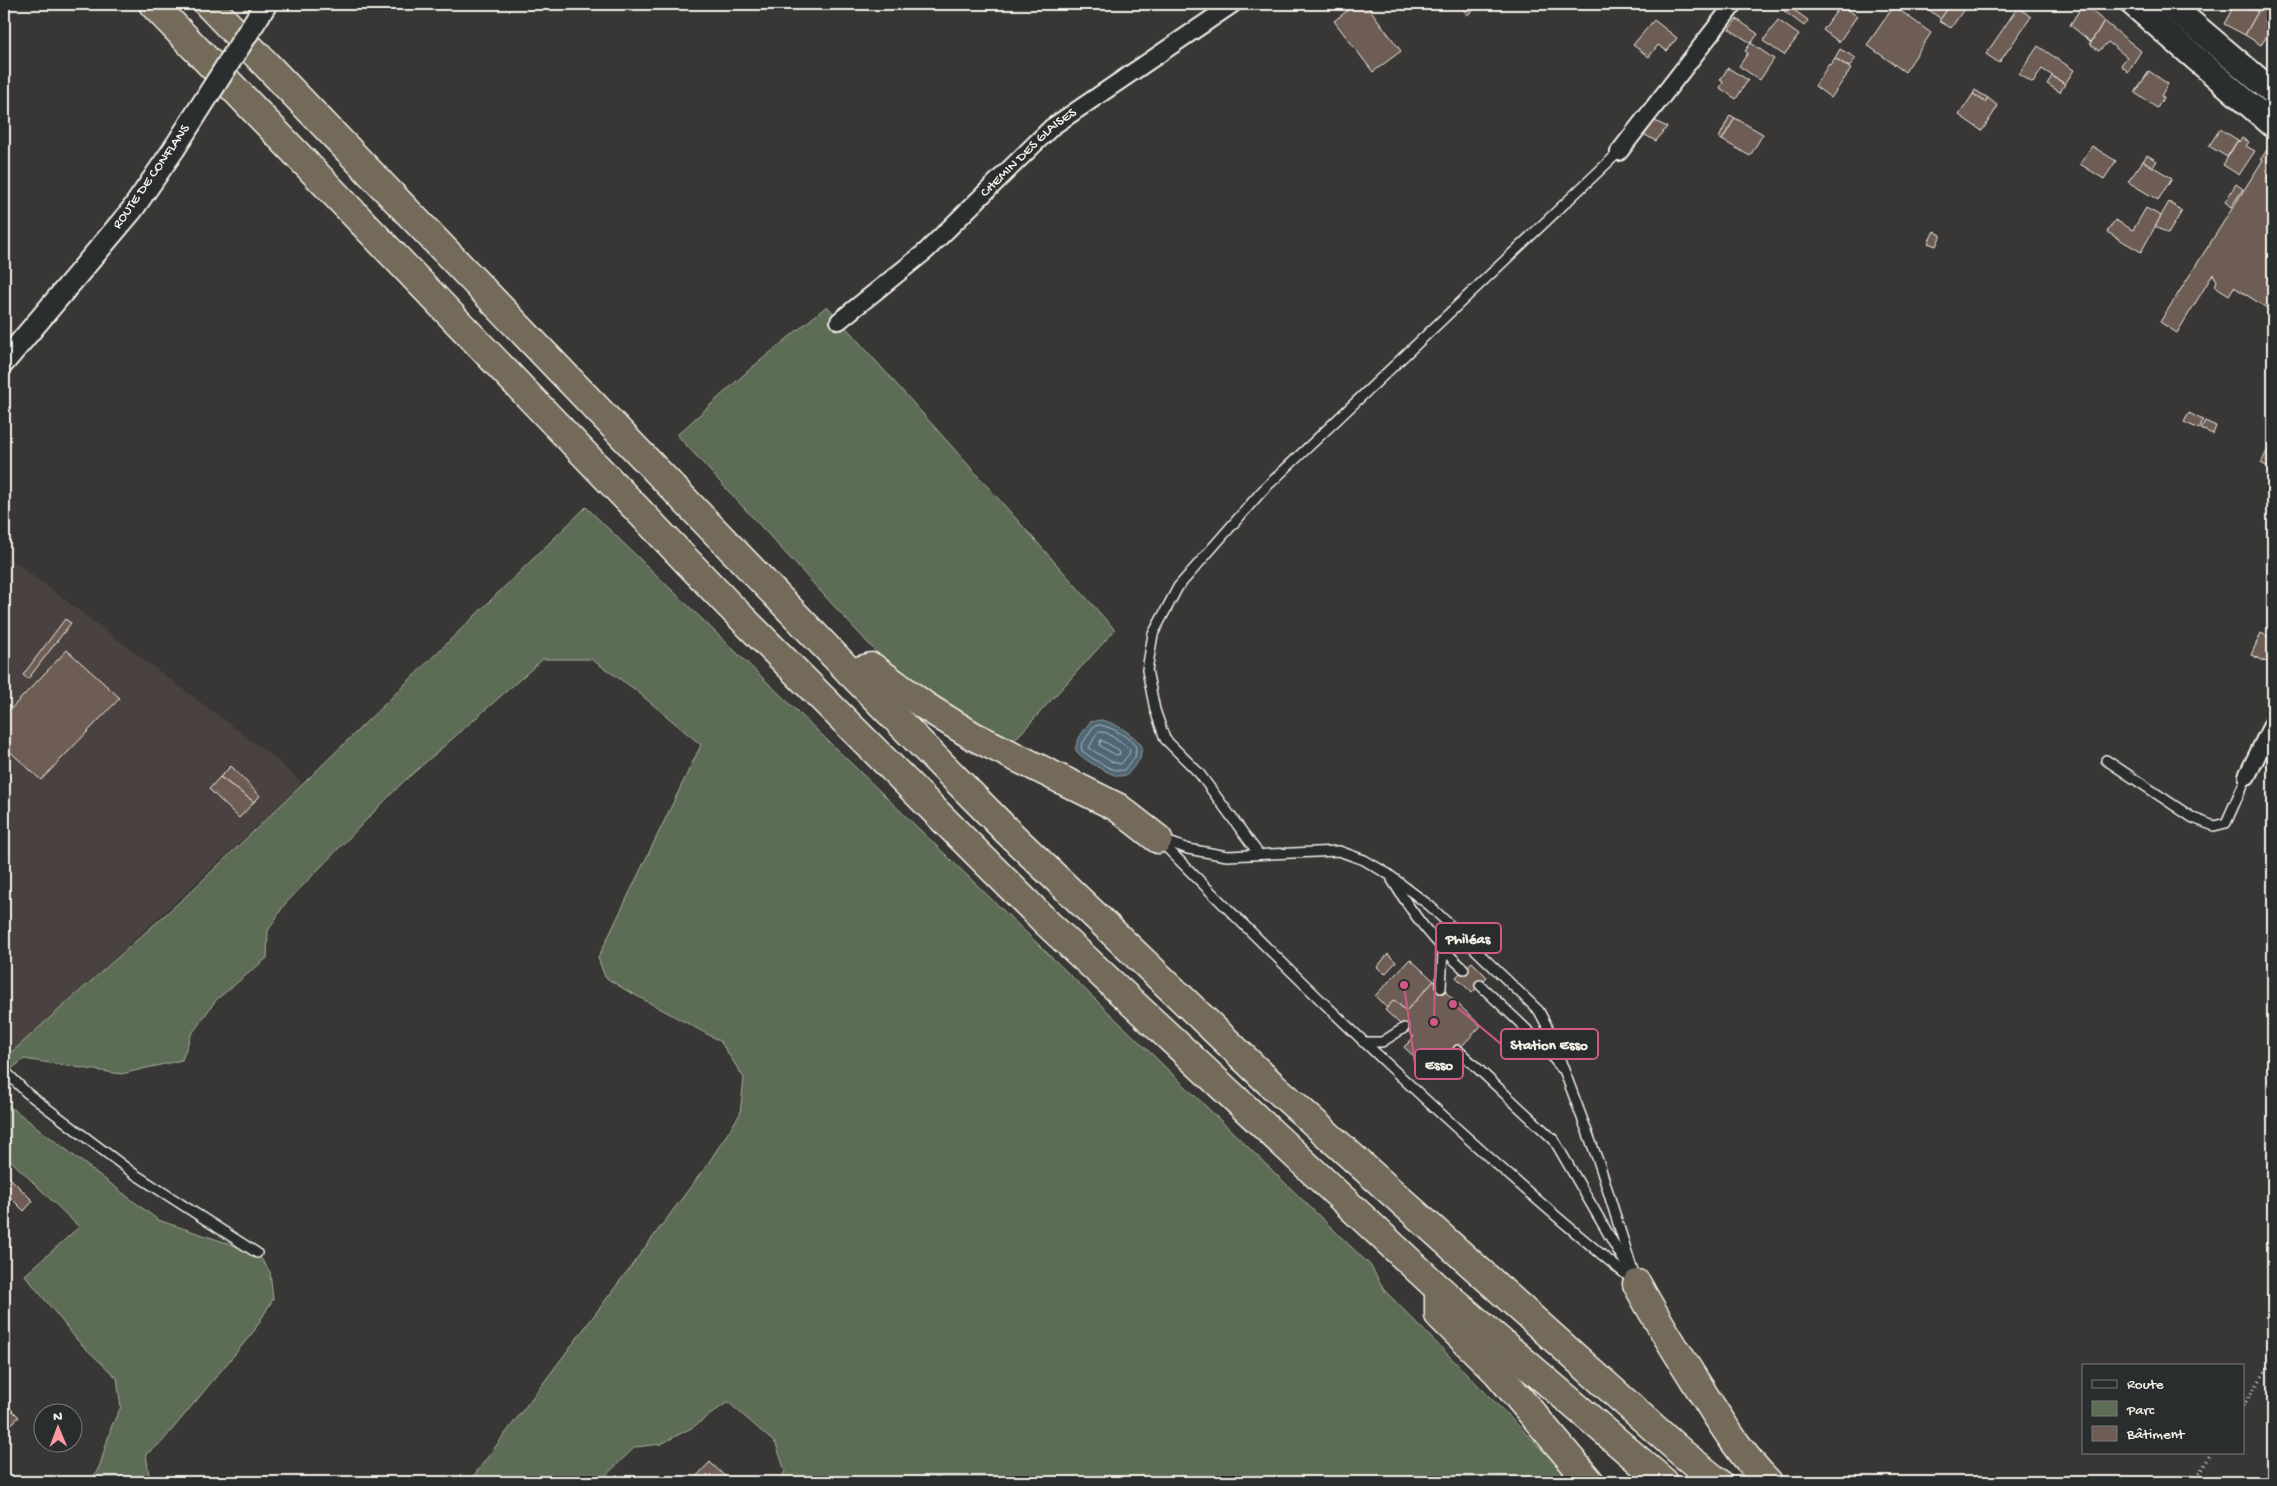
<svg xmlns="http://www.w3.org/2000/svg" width="2277" height="1486" font-family="'Gochi Hand',sans-serif">
  <style>
    .built { fill: #48423f }
    .green { fill: #5d6c55; stroke: #a8ae9e }
    .water { fill: #506674; stroke: #929ea2 }
    .lines { fill: none; stroke-linecap: round; stroke-linejoin: round }
    .shore { stroke: #b2b9ba; stroke-width: 1 }
    .building { fill: #6e5d55; stroke: #f4f1e8 }
    .service-casing { stroke: #f4f1e8; stroke-width: 12 }
    .minor-casing { stroke: #f4f1e8; stroke-width: 20 }
    .tertiary-casing { stroke: #f4f1e8; stroke-width: 25 }
    .secondary-casing { stroke: #f4f1e8; stroke-width: 28 }
    .motorway-casing { stroke: #f4f1e8; stroke-width: 31 }
    .path { stroke: #f4f1e8; stroke-width: 3; stroke-dasharray: 1 4; stroke-linecap: butt }
    .service { stroke: #2a2d2e; stroke-width: 9 }
    .minor { stroke: #2a2d2e; stroke-width: 16 }
    .tertiary { stroke: #2a2d2e; stroke-width: 21 }
    .secondary { stroke: #2a2d2e; stroke-width: 24 }
    .motorway { stroke: #736b5a; stroke-width: 28 }
    .tertiary-bridge-casing { stroke: #f4f1e8; stroke-width: 25; stroke-linecap: butt }
    .tertiary-bridge { stroke: #2a2d2e; stroke-width: 21 }
    .labels { text-anchor: middle; dominant-baseline: central; stroke-width: 4; stroke-linejoin: round; paint-order: stroke }
    .street-label { font-size: 14px; fill: #f4f1e8; stroke: #2a2d2e }
    .leader { fill: none; stroke: #d15985; stroke-width: 2 }
    .callout-dot { fill: #d15985; stroke: #2a2d2e; stroke-width: 2 }
    .callout { fill: #2a2d2e; stroke: #d15985; stroke-width: 2 }
    .callout-label { font-size: 15px; text-anchor: middle; font-weight: bold; fill: #f4f1e8 }
  </style>
  <rect width="100%" height="100%" fill="#383736"/>
  <filter id="ink" filterUnits="userSpaceOnUse"><feTurbulence type="fractalNoise" baseFrequency=".02" numOctaves="2"/><feDisplacementMap in="SourceGraphic" scale="10" xChannelSelector="R" yChannelSelector="G"/><feConvolveMatrix kernelMatrix="1 2 1 2 8 2 1 2 1" color-interpolation-filters="sRGB"/></filter>
  <g filter="url(#ink)">
    <path class="built" d="M4,554L272,756L303,784L4,1060Z"/>
    <g class="green">
      <path d="M827,306L1115,630L1012,743L917,685L879,655L677,435L749,370Z"/>
      <path d="M586,507L1370,1265L1385,1291L1564,1472L1571,1482H780L785,1471L776,1444L728,1402L693,1427L661,1444L635,1447L599,1482H469L707,1165L740,1114L744,1078L720,1041L624,989L605,977L598,958L701,745L633,688L591,659H543L402,783L284,905L268,931L267,958L216,1000L191,1035L182,1060L121,1074L24,1059L4,1075V1059L185,897L303,784Z"/>
      <path d="M4,1102L158,1220L257,1253L270,1272L273,1299L254,1331L161,1443L146,1454L150,1482H91L100,1465L112,1425L121,1407L117,1378L78,1341L25,1275L79,1227L4,1154Z"/>
    </g>
    <path class="water" d="M1101,720C1116,723 1133,734 1142,746L1140,759L1127,775C1125,775 1122,776 1119,776C1112,776 1078,757 1076,750C1074,742 1086,728 1090,722Z"/>
    <g class="lines">
      <g class="shore">
        <path d="M1100,725C1112,727 1129,737 1136,747L1135,757L1124,770C1111,773 1093,758 1082,751L1081,746L1093,727Z"/>
        <path d="M1101,732L1107,733L1130,749L1129,754L1121,764L1112,762L1089,748L1097,733Z"/>
        <path d="M1101,740L1119,750L1120,754L1116,755L1100,746Z"/>
      </g>
    </g>
    <g class="building">
      <path d="M1356,4H1366L1401,51L1373,72L1334,21Z"/>
      <path d="M1459,4H1482L1467,15Z"/>
      <path d="M1921,4H1951L1941,19Z"/>
      <path d="M1951,4H1963L1966,6L1951,28L1939,21Z"/>
      <path d="M2083,4L2104,21L2091,42L2070,25Z"/>
      <path d="M2235,4H2250L2249,7L2258,12L2245,35L2224,24Z"/>
      <path d="M1841,5L1857,16L1839,42L1823,30Z"/>
      <path d="M1788,6L1808,20L1804,26L1784,11Z"/>
      <path d="M1894,6L1931,33L1905,72L1867,45Z"/>
      <path d="M2018,7L2031,17L1999,63L1986,54Z"/>
      <path d="M2260,8L2269,13L2264,21L2273,27L2261,45L2245,35Z"/>
      <path d="M1737,19L1758,34L1751,43L1729,29Z"/>
      <path d="M1654,20L1677,38L1667,51L1658,45L1649,57L1633,45Z"/>
      <path d="M1778,20L1799,35L1784,55L1763,41Z"/>
      <path d="M2104,21L2141,51L2128,72L2121,65L2127,57L2108,42L2099,51L2090,44Z"/>
      <path d="M1751,43L1774,59L1760,80L1739,66L1748,53L1745,51Z"/>
      <path d="M2038,46L2074,70L2065,84L2042,69L2033,83L2019,74Z"/>
      <path d="M1840,49L1856,58L1849,67L1835,58Z"/>
      <path d="M1835,58L1851,69L1831,98L1815,86L1829,64L1830,65Z"/>
      <path d="M1728,68L1748,80L1736,99L1720,88L1723,82L1720,80Z"/>
      <path d="M2149,71L2168,84L2161,96L2164,97L2157,108L2135,93Z"/>
      <path d="M2052,76L2065,84L2060,92L2047,84Z"/>
      <path d="M1975,90L1988,98L1985,102L1973,94Z"/>
      <path d="M1973,94L1985,102L1988,98L1998,106L1982,131L1959,115Z"/>
      <path d="M1730,115L1735,118L1722,140L1719,138Z"/>
      <path d="M1649,118L1667,127L1656,141L1638,131Z"/>
      <path d="M1735,118L1763,134L1750,156L1722,140Z"/>
      <path d="M2220,129L2238,140L2227,157L2209,146Z"/>
      <path d="M2242,138L2249,142L2246,146L2255,151L2239,175L2223,165L2238,140L2239,142Z"/>
      <path d="M2092,146L2116,161L2104,179L2080,164Z"/>
      <path d="M2268,148L2273,152V304L2270,310L2234,287L2229,295L2215,286L2217,281L2213,274L2177,333L2160,322L2263,160L2261,159Z"/>
      <path d="M2147,155L2157,161L2153,167L2143,161Z"/>
      <path d="M2143,161L2172,178L2158,200L2128,182Z"/>
      <path d="M2236,184L2243,189L2231,207L2225,202Z"/>
      <path d="M2169,202L2182,211L2168,234L2155,226Z"/>
      <path d="M2146,208L2161,216L2141,252L2107,232L2115,220L2133,230Z"/>
      <path d="M1934,231L1941,235L1936,246L1928,243Z"/>
      <path d="M2189,413L2203,420L2199,429L2184,422Z"/>
      <path d="M2205,421L2216,426L2213,434L2201,429Z"/>
      <path d="M2267,451L2273,455L2268,467L2261,463Z"/>
      <path d="M65,619L71,623L28,679L23,675Z"/>
      <path d="M2261,633L2273,639V658L2271,664L2251,655Z"/>
      <path d="M67,650L120,698L41,780L4,746V716Z"/>
      <path d="M231,766L260,796L254,802L220,777Z"/>
      <path d="M220,777L254,802L239,818L209,789Z"/>
      <path d="M1388,954L1396,962L1385,974L1377,967Z"/>
      <path d="M1410,959L1434,981L1406,1011L1394,1000L1387,1008L1375,996Z"/>
      <path d="M1472,962L1487,977L1472,993L1456,977Z"/>
      <path d="M1434,981L1481,1026L1434,1075L1404,1047L1414,1037L1385,1010L1394,1000L1406,1011Z"/>
      <path d="M4,1172L33,1201L24,1211L4,1191Z"/>
      <path d="M4,1402L19,1417L4,1431Z"/>
      <path d="M710,1462L731,1482H691Z"/>
    </g>
    <g class="lines">
      <g class="service-casing">
        <g id="service">
          <path d="M2106,760L2193,818L2214,826L2226,823L2247,776"/>
          <path d="M1160,839L1188,849L1227,856L1339,851L1364,860L1388,874L1430,906L1539,1011L1549,1030L1600,1166L1636,1281"/>
          <path d="M1159,840C1312,994 1466,1145 1635,1282"/>
          <path d="M1258,853L1199,773L1165,739L1155,710L1147,670L1153,634L1178,587L1262,491L1619,152"/>
          <path d="M1392,880C1414,916 1433,941 1464,969"/>
          <path d="M1480,985L1540,1042L1561,1068"/>
          <path d="M1441,988L1443,950"/>
          <path d="M1363,1042H1382L1404,1028"/>
          <path d="M1458,1050L1554,1140L1628,1268"/>
          <path d="M4,1070L27,1093L133,1173L257,1253"/>
        </g>
      </g>
      <g class="minor-casing">
        <g id="minor">
          <path d="M1619,152L1734,4"/>
          <path id="s1" d="M839,321L926,251L1052,127L1233,4"/>
          <path d="M2247,776L2273,723"/>
        </g>
      </g>
      <g class="tertiary-casing">
        <path id="tertiary" d="M4,362L132,210L174,149"/>
      </g>
      <g class="secondary-casing">
        <g id="secondary">
          <path d="M2133,4L2273,125"/>
          <path d="M2169,4L2273,92"/>
        </g>
      </g>
      <g class="motorway-casing">
        <g id="motorway">
          <path d="M153,4L728,604L1048,924L1439,1289L1664,1482"/>
          <path d="M208,4L851,673L1008,832L1271,1084L1683,1454L1718,1482"/>
          <path d="M851,673L872,667L925,706L973,736L1117,807L1158,839"/>
          <path d="M1637,1284C1657,1321 1680,1357 1702,1392C1722,1424 1742,1456 1768,1482"/>
          <path d="M1439,1289V1315L1497,1372L1590,1482"/>
        </g>
      </g>
      <g class="path">
        <path d="M2243,1406L2273,1360"/>
        <path d="M2193,1482L2213,1452"/>
      </g>
      <use href="#service" class="service"/>
      <use href="#minor" class="minor"/>
      <use href="#tertiary" class="tertiary"/>
      <use href="#secondary" class="secondary"/>
      <use href="#motorway" class="motorway"/>
      <g class="tertiary-bridge-casing">
        <path id="tertiary-bridge" d="M174,149L266,4"/>
      </g>
      <use href="#tertiary-bridge" class="tertiary-bridge"/>
    </g>
  </g>
  <g class="labels">
    <g class="street-label">
      <text stroke="none"><textPath href="#s1" startOffset="254">CHEMIN DES GLAISES</textPath></text>
      <text transform="translate(152 177) rotate(-55)">ROUTE DE CONFLANS</text>
    </g>
  </g>
  <path class="leader" d="M1434 1022L1436 938M1453 1004L1501 1044M1404 985L1415 1064"/>
  <g class="callout-dot">
    <circle cx="1434" cy="1022" r="5"/>
    <circle cx="1453" cy="1004" r="5"/>
    <circle cx="1404" cy="985" r="5"/>
  </g>
  <g class="callout">
    <rect x="1436" y="923" width="65" height="30" rx="5"/>
    <rect x="1501" y="1029" width="97" height="30" rx="5"/>
    <rect x="1415" y="1049" width="48" height="30" rx="5"/>
  </g>
  <g class="callout-label">
    <text x="1468" y="943">Philéas</text>
    <text x="1549" y="1049">Station Esso</text>
    <text x="1439" y="1069">Esso</text>
  </g>
  <rect width="2277" height="1486" fill="none" stroke="#2a2d2e" stroke-width="20"/>
  <rect x="10" y="10" width="2257" height="1466" fill="none" stroke="#f4f1e8" stroke-width="2" filter="url(#ink)"/>
  <rect x="2082" y="1364" width="162" height="90" fill="#2a2d2e" stroke="#7b7b78"/>
  <rect x="2092" y="1380" width="25" height="8" fill="#2a2d2e" stroke="#7b7b78"/>
  <text x="2127" y="1388" font-size="15" fill="#f4f1e8">Route</text>
  <rect x="2092" y="1401" width="25" height="15" fill="#5d6c55" stroke="#7b7b78"/>
  <text x="2127" y="1414" font-size="15" fill="#f4f1e8">Parc</text>
  <rect x="2092" y="1426" width="25" height="15" fill="#6e5d55" stroke="#7b7b78"/>
  <text x="2127" y="1438" font-size="15" fill="#f4f1e8">Bâtiment</text>
  <g transform="translate(58 1428) rotate(359)"><circle r="24" fill="#2a2d2e" stroke="#7b7b78"/>
  <path d="M0-4L9 19L0 12L-9 19Z" fill="#ff9aa2"/>
  <text y="-8" font-size="14" font-weight="bold" text-anchor="middle" fill="#f4f1e8">N</text>
  </g>
</svg>
